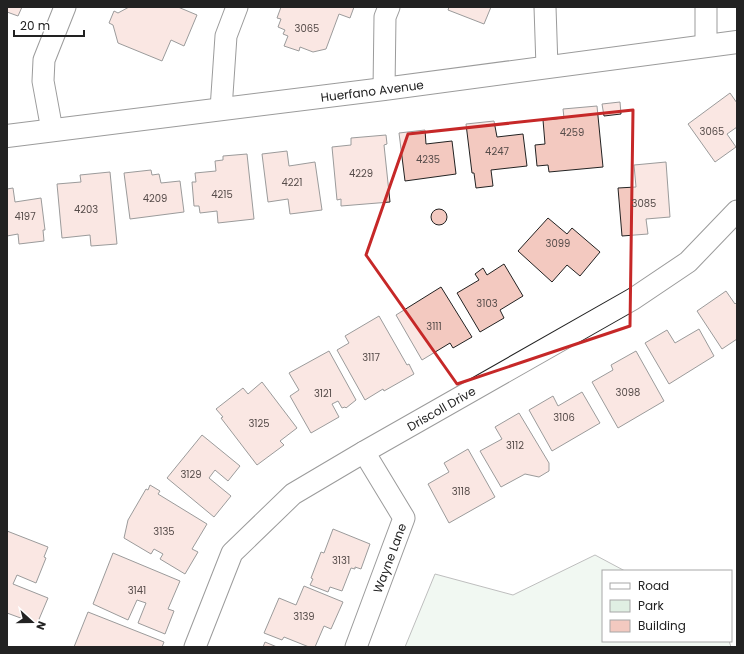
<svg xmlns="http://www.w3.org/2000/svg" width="744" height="654" font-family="Poppins,sans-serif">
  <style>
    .green { fill: #e0efe3; stroke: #6f6f6f }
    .building { fill: #f3c9c0; stroke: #222 }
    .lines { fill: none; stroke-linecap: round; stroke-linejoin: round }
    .minor-casing { stroke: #222; stroke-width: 23 }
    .tertiary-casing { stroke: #222; stroke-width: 24 }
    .minor { stroke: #fff; stroke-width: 21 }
    .tertiary { stroke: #fff; stroke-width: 22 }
    .marked { fill: none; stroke: #c62828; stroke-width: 3; stroke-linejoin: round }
    .labels { text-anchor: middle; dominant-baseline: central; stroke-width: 3; stroke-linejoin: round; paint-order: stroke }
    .number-label { font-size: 10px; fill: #564c4a }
    .street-label { font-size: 12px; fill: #222; stroke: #fff }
  </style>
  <rect width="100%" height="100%" fill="#fff"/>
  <path class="green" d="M595,555L625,571H603V641H729L731,647H405L435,574L513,595Z"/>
  <g class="building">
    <path d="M7,7H22L18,16L7,12Z"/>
    <path d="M129,7H178L197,15L184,46L171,40L162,61L118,43L113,25L109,23L114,11L118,13Z"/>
    <path d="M281,7H354L350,18L339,14L326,49L313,52L300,47L299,51L284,46L288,36L283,34L285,30L278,27L281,19L277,18Z"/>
    <path d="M449,7H491L484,24L448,10Z"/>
    <path d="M730,93L737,103V127L727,134L736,147L715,162L688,124Z"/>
    <path d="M620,102L621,114L604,116L602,104Z"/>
    <path d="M597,106L603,167L549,172L548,165L537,166L535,145L545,144L543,120L564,118L563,109Z"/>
    <path d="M494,121L497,137L523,134L527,166L491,170L493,186L476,188L474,173H472L466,124Z"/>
    <path d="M425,130L426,144L452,141L456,174L405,181L399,133Z"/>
    <path d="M386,135L387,144L384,145L390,202L341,206V199L337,200L332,147L351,145V138Z"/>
    <path d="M287,151L289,166L315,162L322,210L290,214L288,199L268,202L262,154Z"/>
    <path d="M247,154L254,219L218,223L217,211L200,213L199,206H194L192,182H196L195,173L216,171L215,161L223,160V156Z"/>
    <path d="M666,162L670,217L646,219L648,234L622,236L618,188L636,187L634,165Z"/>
    <path d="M151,170L152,175L159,174L161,183L180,181L184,212L130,219L124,173Z"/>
    <path d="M110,172L117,244L91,246L90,235L62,238L57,184L81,182L80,175Z"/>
    <path d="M13,188L15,202L41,198L45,230H43L44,241L19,244L18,234L7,236V189Z"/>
    <circle cx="439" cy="217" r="8"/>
    <path d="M548,218L567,234L572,228L600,252L580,276L567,265L552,282L518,251Z"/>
    <path d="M504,264L523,296L500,310L504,318L480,332L457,293L479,280L475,274L483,268L487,275Z"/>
    <path d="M441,287L472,337L453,348L450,343L422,360L396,315Z"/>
    <path d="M726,291L735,304L737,302V339L722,349L697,311Z"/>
    <path d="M379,316L407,365L409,364L414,374L384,391L383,389L365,400L337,350L349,343L345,336Z"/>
    <path d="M699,329L714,356L669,384L645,343L667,330L675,343Z"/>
    <path d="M329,351L356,400L346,408L345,407L342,408L338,401L332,404L339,417L311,433L290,396L299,390L289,373Z"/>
    <path d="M636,351L664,401L618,428L592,382L613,370L611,365Z"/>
    <path d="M262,382L297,428L280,441L284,445L257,465L221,418L223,417L216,409L243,388L248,394Z"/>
    <path d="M582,392L600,423L552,451L529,410L553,396L558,406Z"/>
    <path d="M519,413L549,463V471L539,477L525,474L501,487L480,451L502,439L495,427Z"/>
    <path d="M202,435L240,466L228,481L215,470L209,478L231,496L214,517L167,478Z"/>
    <path d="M468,449L495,497L449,523L428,484L449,472L444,463Z"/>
    <path d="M150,485L160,491L158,494L207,524L192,549L198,552L185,574L160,559L163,554L154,549L151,554L124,538L128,520L146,489L148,490Z"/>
    <path d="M333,529L370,544L361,569L355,567V569L351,568L342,591L330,587L328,592L310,585L313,579L311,578L321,552L324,553Z"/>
    <path d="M7,531L48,547L44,557L46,558L36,583L17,575L13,584L48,598L37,624L7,613Z"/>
    <path d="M113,553L180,581L168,609L174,611L165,634L138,623L146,603L137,600L128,620L93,604Z"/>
    <path d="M304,586L343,602L331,629L324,626L315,647H309L284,637L282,640L264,633L279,598L296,605Z"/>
    <path d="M88,612L164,642L162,647H74Z"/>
    <path d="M265,642L277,647H263Z"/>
  </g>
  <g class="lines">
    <g class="minor-casing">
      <g id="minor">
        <path d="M545,7L547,67"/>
        <path d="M706,7V45"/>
        <path d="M384,89L385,17L389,7"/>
        <path d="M221,109L226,36L237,7"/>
        <path d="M52,130L43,81L44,60L65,7"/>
        <path id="s1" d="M195,647L232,553L293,494L364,452L633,299L688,262L737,211"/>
        <path id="s2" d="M356,647L404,518L364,452"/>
      </g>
    </g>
    <g class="tertiary-casing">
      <g id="tertiary">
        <path id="s3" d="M7,136L384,89L737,42"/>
      </g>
    </g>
    <use href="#minor" class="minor"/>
    <use href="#tertiary" class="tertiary"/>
  </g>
  <path d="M0 0H744V654H0ZM633,110L630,326L457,384L366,255L408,134Z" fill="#fff" fill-opacity=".55" fill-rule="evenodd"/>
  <path class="marked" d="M633,110L630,326L457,384L366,255L408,134Z"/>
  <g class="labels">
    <g class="number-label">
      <text x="307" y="28">3065</text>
      <text x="712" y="131">3065</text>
      <text x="572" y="132">4259</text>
      <text x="497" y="151">4247</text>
      <text x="428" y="159">4235</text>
      <text x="361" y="173">4229</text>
      <text x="292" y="182">4221</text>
      <text x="222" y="194">4215</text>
      <text x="155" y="198">4209</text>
      <text x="644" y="203">3085</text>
      <text x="86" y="209">4203</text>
      <text x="25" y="216">4197</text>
      <text x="558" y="243">3099</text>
      <text x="487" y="303">3103</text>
      <text x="434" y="326">3111</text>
      <text x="371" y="357">3117</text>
      <text x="628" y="392">3098</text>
      <text x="323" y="393">3121</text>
      <text x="564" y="417">3106</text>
      <text x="259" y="423">3125</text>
      <text x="515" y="445">3112</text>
      <text x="191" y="474">3129</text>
      <text x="461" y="491">3118</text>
      <text x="164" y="531">3135</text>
      <text x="341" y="560">3131</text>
      <text x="137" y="590">3141</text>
      <text x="304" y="616">3139</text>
    </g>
    <g class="street-label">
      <text stroke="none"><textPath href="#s3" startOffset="368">Huerfano Avenue</textPath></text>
      <text stroke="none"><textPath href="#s1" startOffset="357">Driscoll Drive</textPath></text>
      <text stroke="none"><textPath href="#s2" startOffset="95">Wayne Lane</textPath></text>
    </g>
  </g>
  <rect width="744" height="654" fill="none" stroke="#222222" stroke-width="16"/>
  <rect x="602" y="570" width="130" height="72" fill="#ffffff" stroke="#a7a7a7"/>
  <rect x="610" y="583" width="20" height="6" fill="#ffffff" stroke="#a7a7a7"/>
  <text x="638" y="590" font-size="12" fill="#222222">Road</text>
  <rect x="610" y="600" width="20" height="12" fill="#e0efe3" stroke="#a7a7a7"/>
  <text x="638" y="610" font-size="12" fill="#222222">Park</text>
  <rect x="610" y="620" width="20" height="12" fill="#f3c9c0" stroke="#a7a7a7"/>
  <text x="638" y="630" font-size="12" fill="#222222">Building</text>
  <g transform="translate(32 622) rotate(111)" stroke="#ffffff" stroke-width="3" paint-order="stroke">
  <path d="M0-3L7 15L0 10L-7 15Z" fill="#222222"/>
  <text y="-6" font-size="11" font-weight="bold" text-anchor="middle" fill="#222222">N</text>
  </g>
  <path d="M14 30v6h70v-6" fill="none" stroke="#222222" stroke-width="2"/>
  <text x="20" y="30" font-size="12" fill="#222222" stroke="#ffffff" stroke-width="3" paint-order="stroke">20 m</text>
</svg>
